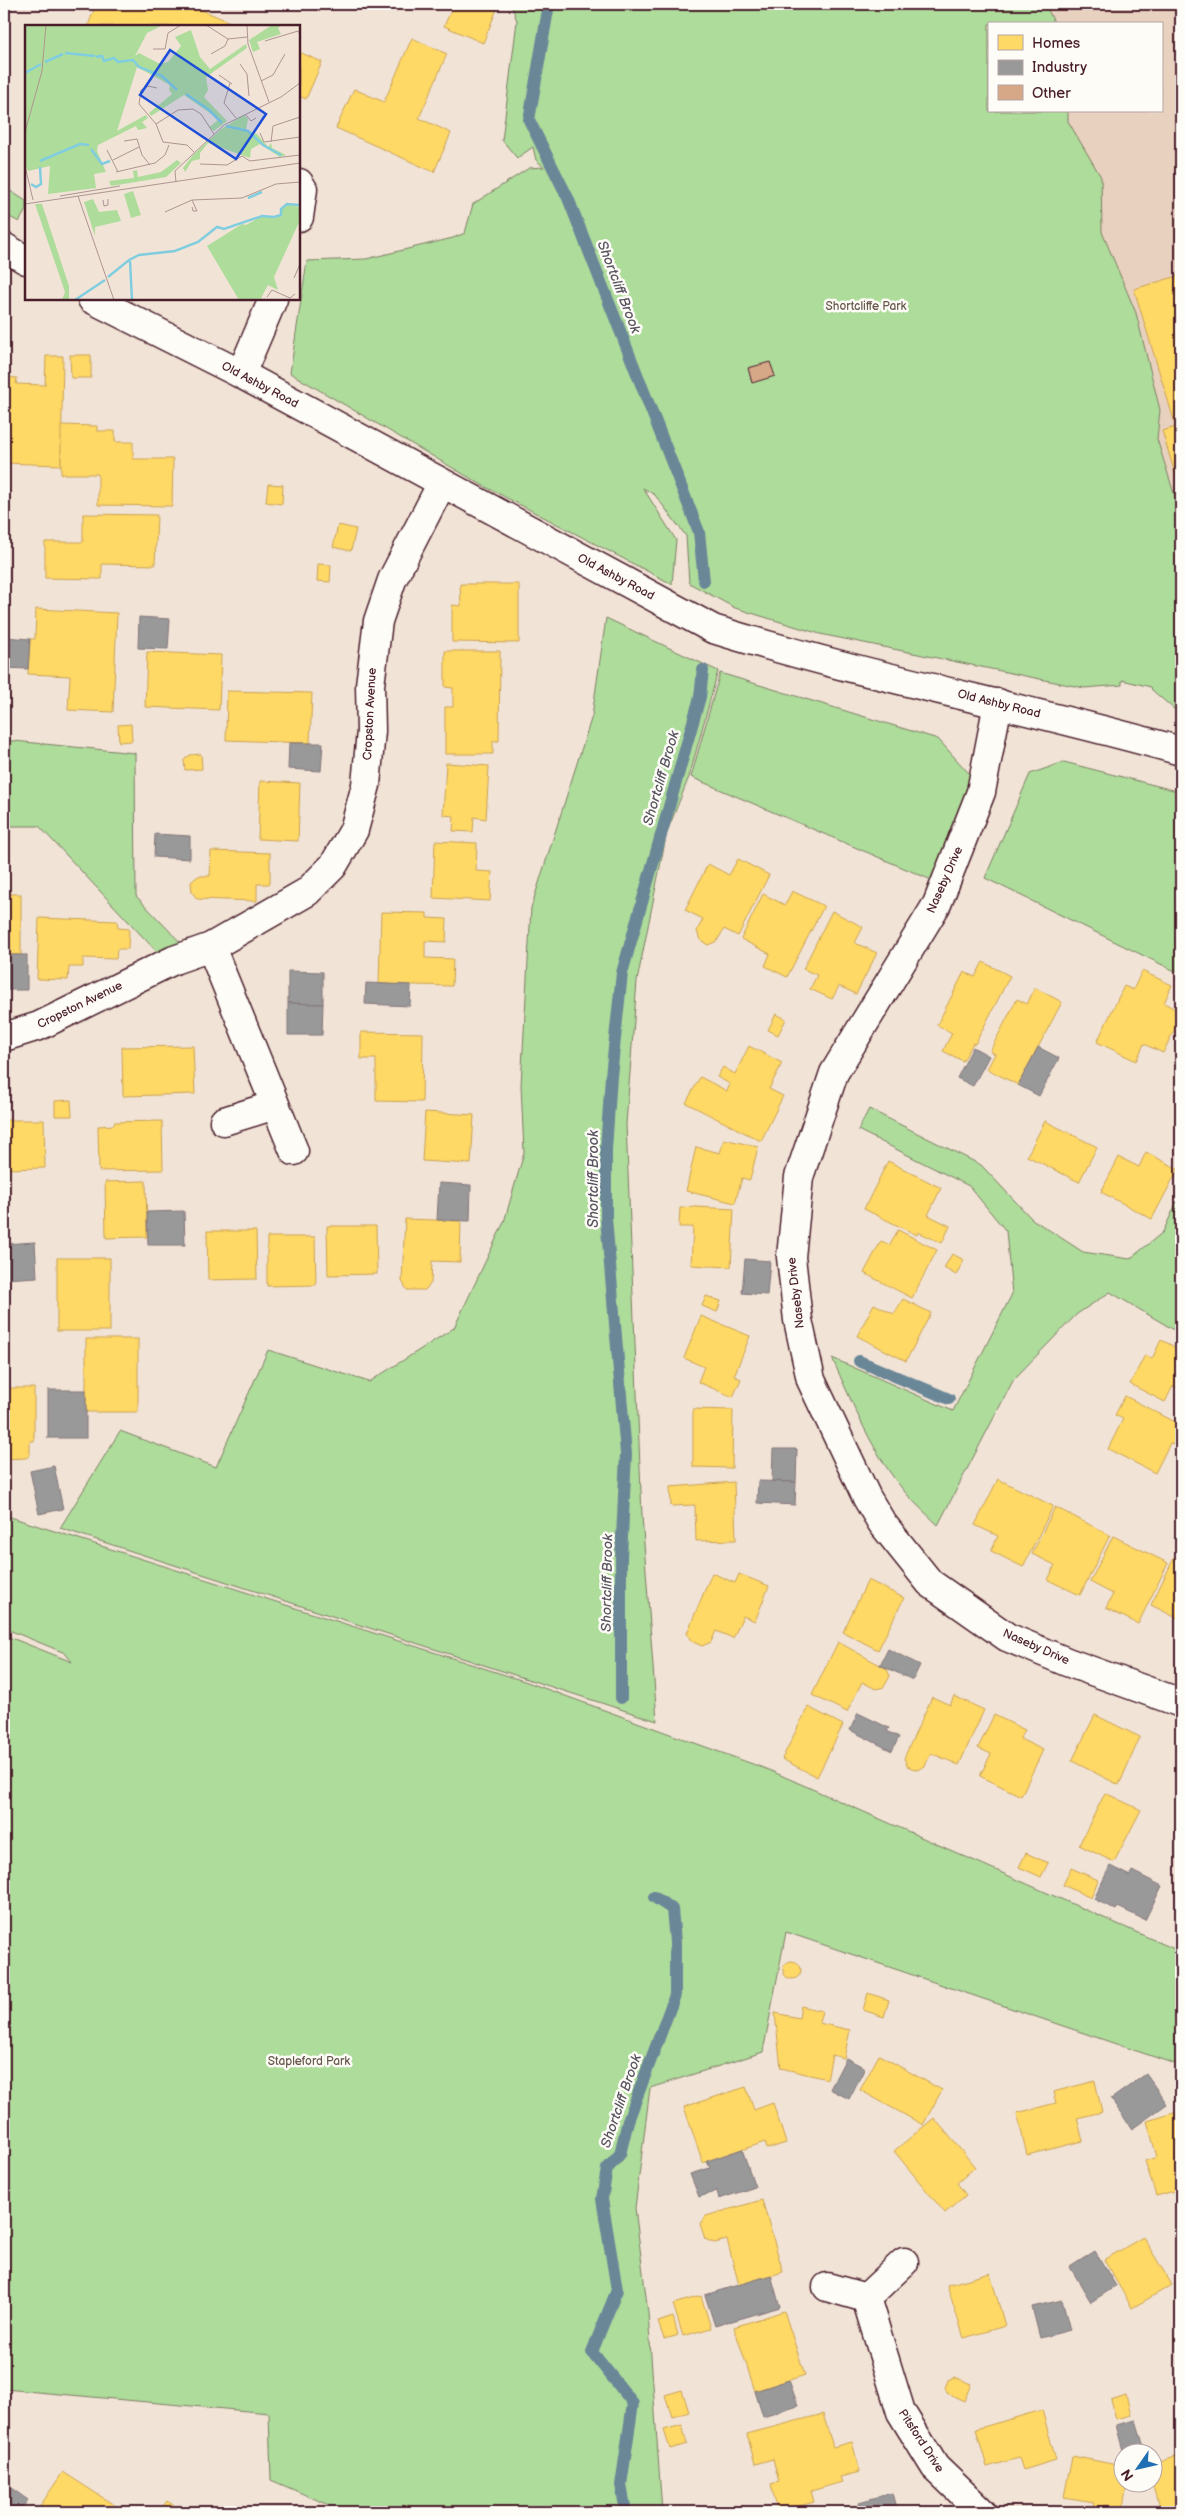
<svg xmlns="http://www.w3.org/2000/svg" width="1185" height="2516" font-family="'Balsamiq Sans',sans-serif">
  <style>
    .built { fill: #e9d1bf }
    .green { fill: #aedc9b; stroke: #7c7e63 }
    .homes { fill: #ffd966; stroke: #c9a154 }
    .industry { fill: #999; stroke: #817478 }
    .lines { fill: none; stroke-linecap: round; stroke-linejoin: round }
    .stream { stroke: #6b8798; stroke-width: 12 }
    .building { fill: #d6a888; stroke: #4a1f2b }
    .minor-casing { stroke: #4a1f2b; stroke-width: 31 }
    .minor { stroke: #fdfcf7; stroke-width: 28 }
    .labels { text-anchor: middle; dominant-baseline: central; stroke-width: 5; stroke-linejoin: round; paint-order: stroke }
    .park-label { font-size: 12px; fill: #68584d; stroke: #fdfcf7 }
    .street-label { font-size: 12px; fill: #4a1f2b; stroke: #fdfcf7 }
    .water-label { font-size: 14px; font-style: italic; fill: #5a5361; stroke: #fdfcf7 }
    .inset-river { fill: none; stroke: #81cde0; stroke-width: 2.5 }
    .inset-road { fill: none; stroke: #ae9592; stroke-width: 1 }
    .view { fill: #1d4ed8; fill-opacity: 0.15; stroke: #1d4ed8; stroke-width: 2.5 }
    .inset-edge { fill: none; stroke: #4a1f2b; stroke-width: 2.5 }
  </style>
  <rect width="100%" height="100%" fill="#f1e3d6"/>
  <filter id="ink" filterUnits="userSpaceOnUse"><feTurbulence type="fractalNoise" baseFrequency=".02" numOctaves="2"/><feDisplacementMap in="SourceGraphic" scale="10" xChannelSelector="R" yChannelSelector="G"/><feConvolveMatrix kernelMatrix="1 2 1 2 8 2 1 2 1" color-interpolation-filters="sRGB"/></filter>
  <g filter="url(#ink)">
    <path class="built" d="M1012,4H1181V555L1045,111H1161V24H1018Z"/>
    <g class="green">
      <path d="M511,4H1045L1055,24H989V111H1068V121L1101,177L1102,232L1136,313L1160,410L1157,439L1181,516V711L1174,709L1152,690L1151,687L1122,680V685L1084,688L820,634L735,608L689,583L686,536L655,495L643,488L676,540L672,584L482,485L290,373L307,261L366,259L453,238L465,233L473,204L529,168L544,167L536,160L533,147L517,158L502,140L517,21Z"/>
      <path d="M4,187L26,201V210L19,222L4,214Z"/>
      <path d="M606,618L718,671L689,777L667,832L637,981L626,1124L642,1516L657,1721L60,1528L120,1431L216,1467L268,1350L369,1382L454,1328L504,1222L524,1153L521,1085L531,908L592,716Z"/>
      <path d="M720,673L938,739L974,779L934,881L691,777Z"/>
      <path d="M4,740L135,753L136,896L181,943L158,953L39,826H4Z"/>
      <path d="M1064,762L1181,792V974L985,878L1030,774Z"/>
      <path d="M869,1109L981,1165L1032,1219L1083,1252L1130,1259L1163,1232L1181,1193V1334L1110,1292L1077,1314L1014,1379L938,1525C927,1514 915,1504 905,1492C872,1453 853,1404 832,1358L953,1411L1012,1294L1006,1231L969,1186L858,1130Z"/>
      <path d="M4,1515L527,1682L769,1770L1181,1952V2066L786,1932L763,2052L650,2088L635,2208L648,2313L662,2512H345L271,2480L269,2413L4,2389V1635L72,1662L65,1653L4,1628Z"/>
    </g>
    <g class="homes">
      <path d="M96,4H188L239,26H88Z"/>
      <path d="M454,4H499L483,43L444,26Z"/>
      <path d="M412,38L447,54L419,118L451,133L434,172L336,128L354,89L384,102Z"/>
      <path d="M299,52L322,62L306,99L299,96Z"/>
      <path d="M1181,275V493L1162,431L1176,427L1134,289Z"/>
      <path d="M70,355H91V378H71Z"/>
      <path d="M46,356H63L61,465L4,463V377L17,378L16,384L45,385Z"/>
      <path d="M61,425L97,426V431H115V442H133V459H173L172,506L98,505V474H61Z"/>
      <path d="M268,484L283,485L282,504L266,502Z"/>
      <path d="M83,514L157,515L155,565L102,564V579L45,578V542H83Z"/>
      <path d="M338,525L356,529L351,551L333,547Z"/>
      <path d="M318,564L331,565L330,582L317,581Z"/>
      <path d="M460,584H519V643L452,642V605L461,606Z"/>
      <path d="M36,609L117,613L113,712L68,710L70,676L28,674L30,639H35Z"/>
      <path d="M445,651H500L499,741H493V754H445V707H453V688L445,687Z"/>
      <path d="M147,652L221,655L219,710L145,707Z"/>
      <path d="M227,691L312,693L310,743L226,740Z"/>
      <path d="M131,724L132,741L119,742L118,725Z"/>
      <path d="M201,754L202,769L185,770L184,760L190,755Z"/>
      <path d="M446,763L489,766L486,819L474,817L473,832L453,831L454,816L443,815Z"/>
      <path d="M260,781L300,783L298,841L258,839Z"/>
      <path d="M435,841L477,843L476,871L492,872L490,901L433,898Z"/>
      <path d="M211,851L270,853V884H257V901L197,899L192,892L191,882L198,876H210Z"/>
      <path d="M738,859L769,875L738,936L724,929L717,941L708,945L700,940L697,931L703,919L685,910L708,864L729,875Z"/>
      <path d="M792,891L824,906L787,977L765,966L770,954L741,939L763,894L785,905Z"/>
      <rect x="4" y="894" width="17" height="61"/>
      <path d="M832,911L863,927L855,943L877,953L856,994L839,986L832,999L810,989L817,975L803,969Z"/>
      <path d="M381,912L427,913V918L447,919L446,942L425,941V958L453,959L452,986L379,984Z"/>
      <path d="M39,918L117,921L118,928L129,929L128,949H117L116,959L83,958V967H69L68,980L37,979Z"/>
      <path d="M983,962L1010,976L975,1044L973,1043L963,1061L943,1051L952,1033L937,1025L964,972L975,977Z"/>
      <path d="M1142,971L1172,985L1164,1003L1181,1012V1016L1163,1053L1144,1044L1136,1061L1097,1042L1124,986L1133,990Z"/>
      <path d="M1035,988L1062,1002L1018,1085L987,1069L995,1054L990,1051L1017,999L1027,1004Z"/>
      <path d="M776,1014L786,1019L778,1035L768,1030Z"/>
      <path d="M361,1032L423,1033L422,1102L376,1101V1059H361Z"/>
      <path d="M193,1046L195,1094L123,1096L122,1047Z"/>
      <path d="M749,1046L782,1063L769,1089L783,1096L761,1141L686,1103L700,1077L727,1091L730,1084L717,1077L723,1067L735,1074Z"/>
      <path d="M71,1100L72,1116H55V1101Z"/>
      <path d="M425,1112L474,1115L471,1164L422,1161Z"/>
      <path d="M4,1120H44L45,1168L4,1169Z"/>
      <path d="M162,1121L163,1170L99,1171L98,1126L114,1125V1122Z"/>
      <path d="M1045,1121L1097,1147L1079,1182L1027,1156Z"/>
      <path d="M724,1139L758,1147L750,1180L742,1178L735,1203L686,1191L696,1147L720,1153Z"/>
      <path d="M1146,1152L1178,1169L1152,1219L1101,1192L1119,1157L1139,1167Z"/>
      <path d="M888,1161L941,1188L928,1215L950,1226L942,1243L918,1232L917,1235L864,1209Z"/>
      <path d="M146,1181L147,1237L106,1238L105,1182Z"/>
      <path d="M695,1207L734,1209L731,1267L691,1265L693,1227H679L680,1208Z"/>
      <path d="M405,1219L461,1221L460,1262L432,1261L431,1283L425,1290H407L402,1281Z"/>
      <path d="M327,1226H376L377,1274L328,1275Z"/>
      <path d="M898,1230L937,1250L912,1298L864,1273L881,1241L890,1245Z"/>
      <path d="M207,1231H256L257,1279L208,1280Z"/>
      <path d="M267,1237H315L316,1285L267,1286Z"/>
      <path d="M952,1254L964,1260L956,1275L944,1268Z"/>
      <rect x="57" y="1258" width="53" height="73"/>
      <path d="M706,1296L721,1301L717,1312L702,1306Z"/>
      <path d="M903,1299L931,1313L906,1361L857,1336L874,1304L894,1314Z"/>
      <path d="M701,1316L750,1336L734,1376L741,1379L733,1397L698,1382L704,1367L684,1358Z"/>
      <rect x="86" y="1339" width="52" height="73"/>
      <path d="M1161,1340L1181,1350V1390L1173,1386L1165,1402L1130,1384L1145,1355L1152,1359Z"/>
      <path d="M4,1388H34V1441H30V1455L26,1458L4,1459Z"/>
      <path d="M1125,1396L1181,1425V1441L1178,1447L1170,1443L1155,1473L1108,1449L1123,1419L1115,1415Z"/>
      <path d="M693,1409L733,1410L732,1468L693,1467Z"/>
      <path d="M998,1479L1053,1506L1023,1567L991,1551L998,1536L975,1525Z"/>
      <path d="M734,1482L736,1540L696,1541L695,1505L671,1506L670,1487Z"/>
      <path d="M1055,1507L1110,1535L1080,1595L1048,1580L1055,1565L1032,1554Z"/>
      <path d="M1113,1536L1168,1563L1138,1624L1106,1608L1113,1594L1090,1582Z"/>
      <path d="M1174,1558L1181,1562V1620L1151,1605Z"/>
      <path d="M712,1573L735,1583L739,1574L769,1586L755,1621L743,1616L733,1638L716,1631L711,1642L702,1646L691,1641L687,1633Z"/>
      <path d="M868,1580L904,1598L878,1650L843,1632Z"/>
      <path d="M838,1642L887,1669L890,1676L884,1687L876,1689L862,1682L847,1712L812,1695Z"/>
      <path d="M954,1696L984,1710L959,1765L931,1753L925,1766L917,1770L907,1766L904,1758L932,1697L950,1705Z"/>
      <path d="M808,1707L843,1725L817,1777L782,1759Z"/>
      <path d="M994,1715L1025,1730L1020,1739L1043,1750L1021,1796L980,1776L991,1754L978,1748Z"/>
      <path d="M1095,1715L1140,1737L1119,1785L1072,1761Z"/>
      <path d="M1105,1793L1141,1810L1114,1862L1079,1845Z"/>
      <path d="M1026,1853L1048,1863L1041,1877L1019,1867Z"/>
      <path d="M1071,1868L1098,1880L1091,1898L1063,1885Z"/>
      <circle cx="792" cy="1970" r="9"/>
      <path d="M868,1993L889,2000L884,2017L863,2010Z"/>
      <path d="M801,2006L822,2011L819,2023L850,2030L844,2058L832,2055L827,2079L781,2068L775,2013L799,2018Z"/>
      <path d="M879,2055L942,2090L923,2125L860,2090Z"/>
      <path d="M1095,2081L1102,2112L1077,2118L1083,2141L1027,2155L1017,2113L1056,2103L1053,2092Z"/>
      <path d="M746,2087L754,2110L773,2103L786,2143L767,2149L765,2142L703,2163L684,2107Z"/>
      <path d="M1181,2111V2189L1156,2196L1145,2161L1157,2157L1147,2121Z"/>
      <path d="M934,2118L975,2167L957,2183L966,2195L945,2213L894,2151Z"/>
      <path d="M762,2200L783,2272L739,2285L727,2240L714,2243L705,2239L700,2224L706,2216Z"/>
      <path d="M1143,2237L1172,2285L1132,2308L1104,2260Z"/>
      <path d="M990,2273L1005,2326L964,2338L947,2285Z"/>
      <path d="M701,2296L711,2328L683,2336L673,2304Z"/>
      <path d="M784,2311L805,2375L755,2391L734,2327Z"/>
      <path d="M673,2317L678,2335L664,2339L658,2322Z"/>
      <path d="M954,2377L971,2384L964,2401L947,2393L945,2388L948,2380Z"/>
      <path d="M682,2390L689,2412L672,2417L665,2395Z"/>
      <path d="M1126,2395L1131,2415L1116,2419L1111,2400Z"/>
      <path d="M1042,2410L1056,2460L1023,2470L1019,2458L987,2467L976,2429Z"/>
      <path d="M823,2414L833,2447L852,2442L860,2472L840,2477L842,2482L811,2491L814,2502L778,2512L771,2484L779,2482L773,2459L755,2464L747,2434Z"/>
      <path d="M682,2425L687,2444L670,2449L664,2430Z"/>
      <path d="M1181,2455V2505L1160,2511L1152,2483V2464Z"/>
      <path d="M1072,2456L1122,2466V2484H1127L1123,2508L1105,2505L1103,2512L1091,2510L1093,2502L1064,2497Z"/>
      <path d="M63,2472L125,2512H36Z"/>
      <path d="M167,2501L184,2512H159Z"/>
    </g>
    <g class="industry">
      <path d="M139,617L170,619L168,649L138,648Z"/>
      <path d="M4,637L30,639L28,669L4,668Z"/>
      <path d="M289,743H323L321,771L288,769Z"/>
      <path d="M155,834L190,836V859L154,857Z"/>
      <rect x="4" y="955" width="23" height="35"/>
      <path d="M288,971L323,972V1004L288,1003Z"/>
      <path d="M366,983L411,985L410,1006L365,1004Z"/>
      <path d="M288,1003L323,1004L322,1035H288Z"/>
      <path d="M973,1047L989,1056L973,1086L957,1078Z"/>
      <path d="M1038,1047L1059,1058L1039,1096L1018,1085Z"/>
      <path d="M439,1183L471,1185L470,1221L437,1220Z"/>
      <path d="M184,1211L185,1245H148L147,1212Z"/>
      <path d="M35,1242L37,1277L5,1279L4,1244Z"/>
      <path d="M745,1259L770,1261L767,1295L742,1293Z"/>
      <rect x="48" y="1390" width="38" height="48"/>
      <path d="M773,1449H797L796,1482L772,1481Z"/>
      <path d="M54,1466L63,1509L39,1514L30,1471Z"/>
      <path d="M758,1481L796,1482L795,1505L757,1503Z"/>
      <path d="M888,1649L920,1665L913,1680L880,1665Z"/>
      <path d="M858,1713L889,1728L887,1731L899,1737L892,1751L850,1730Z"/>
      <path d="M1110,1866L1130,1876L1132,1871L1162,1886L1145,1920L1118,1907L1116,1910L1094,1899Z"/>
      <path d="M846,2058L865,2068L849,2099L830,2089Z"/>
      <path d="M1146,2074L1167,2104L1132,2129L1111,2099Z"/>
      <path d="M742,2149L755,2187L719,2199L717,2191L699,2197L690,2174L710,2168L707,2161Z"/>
      <path d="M1095,2251L1116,2286L1091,2302L1070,2267Z"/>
      <path d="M771,2275L780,2307L715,2326L705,2295Z"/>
      <path d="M1062,2300L1070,2330L1040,2338L1032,2307Z"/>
      <path d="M789,2380L798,2406L763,2417L755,2391Z"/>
      <path d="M1136,2420L1146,2454H1124L1116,2425Z"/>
      <path d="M4,2483L28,2500L19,2512H4Z"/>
      <path d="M892,2493L897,2512H861L859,2502Z"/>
    </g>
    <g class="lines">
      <g class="stream">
        <path d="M549,4L529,120L568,198L699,532L704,581"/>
        <path d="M859,1361L949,1399"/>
        <path d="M621,1698V1558L626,1454L606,1218V1149L611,1076L622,973L700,697L703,670"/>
        <path d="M626,2512L621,2485L633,2403L592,2352L617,2290L602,2199L607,2169L620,2154L628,2121L675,1995V1942L672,1909L654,1897"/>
      </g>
    </g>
    <path class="building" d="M770,362L775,376L752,383L748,368Z"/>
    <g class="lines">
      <g class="minor-casing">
        <g id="minor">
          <path d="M299,183L303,189L299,217"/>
          <path d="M4,247L26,260"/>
          <path d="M92,299L241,374L713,629C867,677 1026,707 1181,751"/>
          <path d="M241,374L273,299"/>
          <path d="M998,703L981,792L937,904L834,1073L799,1177L791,1257L798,1320L811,1380L867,1498L882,1523L930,1583L1007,1637L1067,1662L1181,1703"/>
          <path d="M211,947L294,1151"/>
          <path d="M4,1037L39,1026L174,960L211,947L307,892L333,866L354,830L366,785L371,731L370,685L378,621L392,580L442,483"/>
          <path d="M224,1121L275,1105"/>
          <path d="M827,2287L866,2298L904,2262"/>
          <path d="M866,2298L901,2412L935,2467L982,2512"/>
        </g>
      </g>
      <use href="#minor" class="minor"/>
    </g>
  </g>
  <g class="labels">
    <g class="park-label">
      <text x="866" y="306">Shortcliffe Park</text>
      <text x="309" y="2061">Stapleford Park</text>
    </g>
    <g class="street-label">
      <text transform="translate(260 385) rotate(28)">Old Ashby Road</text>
      <text transform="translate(616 577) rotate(28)">Old Ashby Road</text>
      <text transform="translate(999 704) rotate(14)">Old Ashby Road</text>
      <text transform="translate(370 714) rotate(-87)">Cropston Avenue</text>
      <text transform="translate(945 880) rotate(-66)">Naseby Drive</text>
      <text transform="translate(80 1005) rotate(-26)">Cropston Avenue</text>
      <text transform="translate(796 1293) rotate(-97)">Naseby Drive</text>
      <text transform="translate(1036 1647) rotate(24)">Naseby Drive</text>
      <text transform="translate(921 2441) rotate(57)">Pitsford Drive</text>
    </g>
    <g class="water-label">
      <text transform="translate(619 287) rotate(69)">Shortcliff Brook</text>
      <text transform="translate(661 778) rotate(-74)">Shortcliff Brook</text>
      <text transform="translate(593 1179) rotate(-90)">Shortcliff Brook</text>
      <text transform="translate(607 1583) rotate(-89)">Shortcliff Brook</text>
      <text transform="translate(621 2101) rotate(-71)">Shortcliff Brook</text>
    </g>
  </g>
  <g transform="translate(25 25)">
    <rect width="275" height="275" fill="#f1e3d6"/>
    <path d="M0,0H138L122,8L110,31L114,28L135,39L143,37L156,21L150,12L166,5L175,32L185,44L221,19L222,23L181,52L183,65L179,72L202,96L189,106L184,102L193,95L192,93L159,70L126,91L124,88L147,69L144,65L145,60L112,42L92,106L121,90L123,93L117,97L122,103L113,105L111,101L73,120L72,126L81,147L69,149L71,163L23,169L25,141L3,146L0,140ZM247,0H257L253,3L256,9L232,17L235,24L228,27L224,15ZM219,90L223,94L221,105L232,109L243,122L246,118L247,123L261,130L255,132L235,119L226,124L225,133L183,118L175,128V134L167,136L160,147L158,143L168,130L196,104ZM152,135L156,138L141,152L86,161L84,156L109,153L108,146L112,145L113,152L136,147ZM108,166L116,190L106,193L99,169ZM68,174L74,187L92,185L96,196L70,202V211L59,177ZM10,179H17L44,261V275H37L40,267ZM263,179L274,182L275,195L249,252L253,265L243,260L236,273L240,275H214L182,221L217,199L221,200L237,191H257V184Z" fill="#aedc9b"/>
    <path class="inset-river" d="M40,28L70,31M71,32L77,31L79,36L89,33L93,37L108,35L114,42L137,51L152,65M20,37L38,29M0,48L16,39M161,69L184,85L197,98M201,101L223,106L238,120L256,130M66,124L77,139L85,136M15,136L55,119L64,120M6,159L11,162L16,159L15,142M223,173L237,167M105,236L107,275M83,252L104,235L114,230L150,226L173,217L192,202L199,204L237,191L249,192L256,190V184L262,179L275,180M50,275L80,255"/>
    <path class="inset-road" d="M181,0L203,14L222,12M222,0L223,19L244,77M240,16L273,6L275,9M128,24H140L143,8L156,0M186,29L200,21L203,14M215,39L222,49L224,71M194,50L207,59M236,56L248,50L260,29M205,58L199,78L211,93M132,63L123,61L116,65L114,79L131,99L138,117L162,120L169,127M220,89L226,96L231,93M131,99L153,85L168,84L176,89L189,109M0,107L17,46L21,0M235,108L239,117L275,112M99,116L112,114L117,130L125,140M246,117L248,101L275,92M82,125L93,147M88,135L114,122M225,136L275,130M175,139L202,140L217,131L225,136M0,141L8,175M91,147L130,138L140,130L144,120M151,157L150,146L199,100L256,72L275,58M35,171L95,161M53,171L89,275M78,175L79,181L83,180V174M0,179L275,138M167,182L168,186H172L167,175M140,187L167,175L217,173L251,159L275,157M269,253L275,239M242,272L247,265L265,273L270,269"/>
    <path class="view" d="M145,25L241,89L211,134L115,70Z"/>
    <rect width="275" height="275" class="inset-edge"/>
  </g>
  <rect width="1185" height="2516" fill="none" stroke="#fdfcf7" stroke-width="20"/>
  <rect x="10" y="10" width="1165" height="2496" fill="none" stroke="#4a1f2b" stroke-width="2" filter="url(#ink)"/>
  <rect x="988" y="22" width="175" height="90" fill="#fdfcf7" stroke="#b5a4a5"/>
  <rect x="998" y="35" width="25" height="15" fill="#ffd966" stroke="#b5a4a5"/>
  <text x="1032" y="48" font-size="15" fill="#4a1f2b">Homes</text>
  <rect x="998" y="60" width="25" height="15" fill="#999999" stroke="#b5a4a5"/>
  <text x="1032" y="72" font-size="15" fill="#4a1f2b">Industry</text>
  <rect x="998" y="85" width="25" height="15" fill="#d6a888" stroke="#b5a4a5"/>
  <text x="1032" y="98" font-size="15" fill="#4a1f2b">Other</text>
  <g transform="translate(1138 2468) rotate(236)"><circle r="24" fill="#fdfcf7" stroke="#b5a4a5"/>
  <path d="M0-4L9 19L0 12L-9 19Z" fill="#1f6fb2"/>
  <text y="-8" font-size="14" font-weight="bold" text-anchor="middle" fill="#4a1f2b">N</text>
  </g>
</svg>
